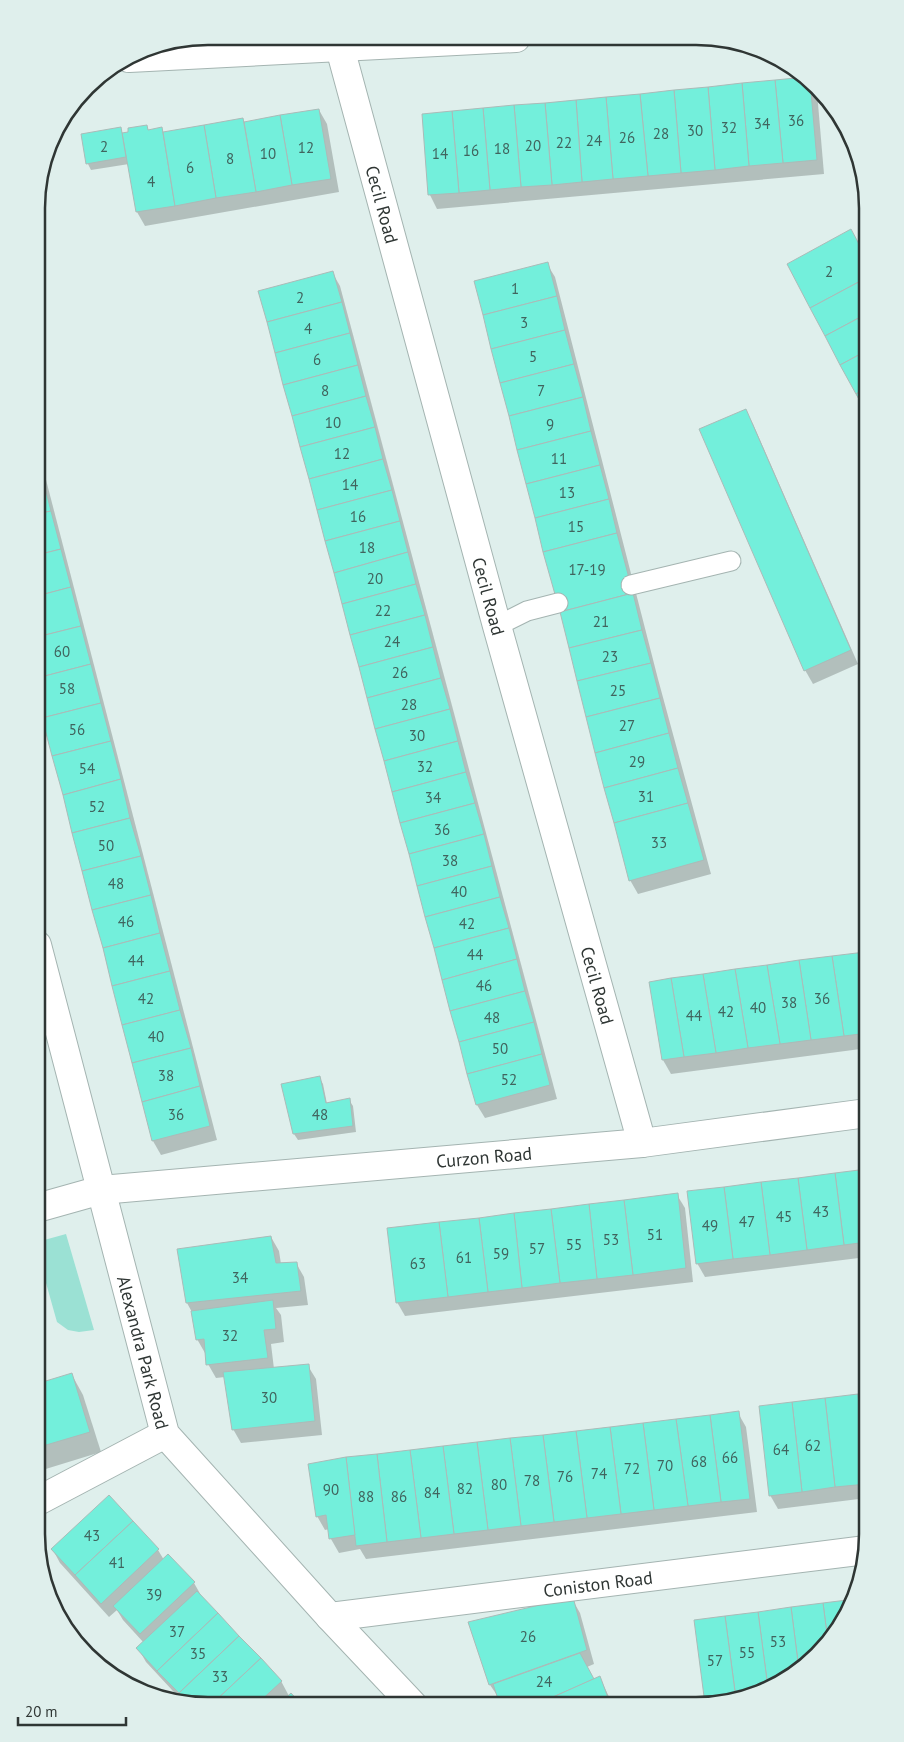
<svg xmlns="http://www.w3.org/2000/svg" width="904" height="1742" font-family="'PT Sans',sans-serif">
  <style>
    .green { fill: #9be1d4 }
    .shadow { fill: #0003 }
    .building { fill: #73efdb; stroke: #abbbb8 }
    .lines { fill: none; stroke-linecap: round; stroke-linejoin: round }
    .service-casing { stroke: #a4b4b1; stroke-width: 21 }
    .minor-casing { stroke: #a4b4b1; stroke-width: 30 }
    .secondary-casing { stroke: #a4b4b1; stroke-width: 30 }
    .service { stroke: #fff; stroke-width: 19 }
    .minor { stroke: #fff; stroke-width: 28 }
    .secondary { stroke: #fff; stroke-width: 28 }
    .labels { text-anchor: middle; dominant-baseline: central; stroke-width: 5; stroke-linejoin: round; paint-order: stroke }
    .number-label { font-size: 15px; fill: #40645e }
    .street-label { font-size: 18px; fill: #2f3634; stroke: #dfefec }
    .rim { fill: none; stroke: #2f3634; stroke-width: 2.5 }
  </style>
  <rect width="100%" height="100%" fill="#dfefec"/>
  <path class="green" d="M66,1234L94,1330L79,1332L68,1330L57,1322L37,1251V1242Z"/>
  <g class="shadow">
    <path d="M808,78L817,92L824,174L437,209L430,195L423,115Z"/>
    <path d="M319,110L327,124L339,192L145,226L137,212L129,164L91,170L88,164L120,129L123,134L146,126L149,131L161,129L164,133L243,119L245,123Z"/>
    <path d="M547,264L555,277L658,679L711,874L638,894L630,880Z"/>
    <path d="M332,272L340,286L557,1099L485,1118L477,1105Z"/>
    <path d="M745,410L753,424L858,664L813,684L805,670Z"/>
    <path d="M37,445L217,1140L161,1155L153,1141L37,693Z"/>
    <path d="M868,953V1048L671,1074L663,1060Z"/>
    <path d="M319,1077L323,1084L327,1104L349,1100L353,1106L356,1132L298,1140L294,1134Z"/>
    <path d="M867,1170V1257L705,1277L697,1263L688,1192Z"/>
    <path d="M677,1195L685,1208L693,1282L405,1316L397,1302Z"/>
    <path d="M271,1237L279,1251L281,1264L296,1263L304,1277L308,1305L276,1308L281,1315L284,1342L271,1344L274,1369L308,1366L316,1379L322,1435L241,1443L233,1429L225,1377L216,1378L208,1364L205,1353L197,1339L193,1314L187,1303Z"/>
    <path d="M36,1341L42,1360L38,1368L41,1377L36,1380Z"/>
    <path d="M72,1375L83,1395L101,1452L36,1472V1386Z"/>
    <path d="M867,1394V1498L778,1509L770,1495L760,1407Z"/>
    <path d="M738,1413L746,1427L757,1512L366,1559L360,1549L339,1553L331,1539L329,1529L325,1530L317,1516Z"/>
    <path d="M109,1497L158,1550L164,1560L194,1583L202,1597L281,1681L289,1696L300,1705L185,1704L146,1662L138,1648L144,1643L123,1620L117,1610L109,1617L60,1563L53,1550Z"/>
    <path d="M38,1547L48,1561L42,1566Z"/>
    <path d="M572,1599L580,1613L594,1664L587,1667L594,1680L600,1678L612,1703L621,1706L501,1705L499,1698L490,1685L469,1623Z"/>
    <path d="M854,1600L832,1639L792,1677L751,1697L706,1704L695,1621Z"/>
  </g>
  <g class="building">
    <path d="M806,77L810,80L817,160L783,163L775,80Z"/>
    <path d="M775,80L783,163L749,166L742,83Z"/>
    <path d="M742,83L749,166L715,170L708,87Z"/>
    <path d="M708,87L715,170L681,173L674,90Z"/>
    <path d="M674,90L681,173L648,176L640,94Z"/>
    <path d="M640,94L648,176L613,179L606,97Z"/>
    <path d="M606,97L613,179L582,182L576,100Z"/>
    <path d="M576,100L582,182L552,185L545,103Z"/>
    <path d="M545,103L552,185L521,187L514,105Z"/>
    <path d="M514,105L521,187L490,190L483,108Z"/>
    <path d="M483,108L490,190L459,193L452,111Z"/>
    <path d="M319,109L331,179L292,185L280,115Z"/>
    <path d="M452,111L459,193L428,195L422,114Z"/>
    <path d="M280,115L292,185L256,192L244,122Z"/>
    <path d="M243,118L256,192L216,198L204,125Z"/>
    <path d="M147,125L148,130L162,127L175,206L136,212L122,133L128,132V128Z"/>
    <path d="M204,125L216,198L175,206L163,132Z"/>
    <path d="M121,127L126,157L86,164L81,134Z"/>
    <path d="M851,229L868,261V277L810,308L787,264Z"/>
    <path d="M548,262L557,296L483,315L474,281Z"/>
    <path d="M333,271L342,302L267,322L258,291Z"/>
    <path d="M868,277V313L825,336L810,308Z"/>
    <path d="M557,296L565,330L491,349L483,315Z"/>
    <path d="M342,302L350,333L275,353L267,322Z"/>
    <path d="M868,313V350L840,365L825,336Z"/>
    <path d="M565,330L574,364L500,383L491,349Z"/>
    <path d="M350,333L358,365L283,385L275,353Z"/>
    <path d="M868,350V387L856,394L840,365Z"/>
    <path d="M574,364L583,397L509,416L500,383Z"/>
    <path d="M358,365L366,396L292,416L283,385Z"/>
    <path d="M868,387V415L856,394Z"/>
    <path d="M366,396L375,427L300,447L292,416Z"/>
    <path d="M583,397L591,431L517,450L509,416Z"/>
    <path d="M746,409L851,650L804,671L699,429Z"/>
    <path d="M375,427L383,459L309,479L300,447Z"/>
    <path d="M591,431L600,465L526,484L517,450Z"/>
    <path d="M37,457L41,472L37,473Z"/>
    <path d="M383,459L392,490L317,510L309,479Z"/>
    <path d="M600,465L609,499L535,518L526,484Z"/>
    <path d="M41,472L51,511L37,514V473Z"/>
    <path d="M392,490L400,521L325,541L317,510Z"/>
    <path d="M609,499L617,533L543,552L535,518Z"/>
    <path d="M51,511L61,549L37,555V514Z"/>
    <path d="M400,521L408,552L334,573L325,541Z"/>
    <path d="M617,533L633,593L560,612L543,552Z"/>
    <path d="M61,549L71,587L37,596V555Z"/>
    <path d="M408,552L416,584L342,604L334,573Z"/>
    <path d="M416,584L425,615L350,635L342,604Z"/>
    <path d="M71,587L81,626L37,637V596Z"/>
    <path d="M633,593L642,630L569,648L560,612Z"/>
    <path d="M425,615L433,647L359,667L350,635Z"/>
    <path d="M81,626L91,664L37,678V637Z"/>
    <path d="M642,630L651,663L577,681L569,648Z"/>
    <path d="M433,647L441,678L367,698L359,667Z"/>
    <path d="M651,663L660,698L586,717L577,681Z"/>
    <path d="M91,664L101,703L42,718L37,697V678Z"/>
    <path d="M441,678L450,709L375,729L367,698Z"/>
    <path d="M660,698L669,733L595,753L586,717Z"/>
    <path d="M101,703L111,741L52,756L42,718Z"/>
    <path d="M450,709L458,741L384,761L375,729Z"/>
    <path d="M669,733L678,768L604,788L595,753Z"/>
    <path d="M111,741L121,779L63,795L52,756Z"/>
    <path d="M458,741L466,772L392,792L384,761Z"/>
    <path d="M678,768L688,803L614,823L604,788Z"/>
    <path d="M466,772L475,803L400,823L392,792Z"/>
    <path d="M121,779L130,818L72,833L63,795Z"/>
    <path d="M475,803L484,834L409,854L400,823Z"/>
    <path d="M688,803L704,860L629,881L614,823Z"/>
    <path d="M130,818L141,856L82,871L72,833Z"/>
    <path d="M484,834L492,866L417,886L409,854Z"/>
    <path d="M141,856L151,895L92,910L82,871Z"/>
    <path d="M492,866L500,897L425,917L417,886Z"/>
    <path d="M151,895L160,933L103,948L92,910Z"/>
    <path d="M500,897L509,928L434,948L425,917Z"/>
    <path d="M509,928L517,959L442,980L434,948Z"/>
    <path d="M160,933L170,971L112,986L103,948Z"/>
    <path d="M865,952H868V969Z"/>
    <path d="M865,952L868,969V1033L844,1036L832,956Z"/>
    <path d="M832,956L844,1036L811,1040L799,960Z"/>
    <path d="M517,959L525,991L450,1011L442,980Z"/>
    <path d="M799,960L811,1040L780,1044L767,965Z"/>
    <path d="M767,965L780,1044L748,1048L735,969Z"/>
    <path d="M735,969L748,1048L716,1053L703,974Z"/>
    <path d="M170,971L180,1010L122,1025L112,986Z"/>
    <path d="M703,974L716,1053L684,1057L671,978Z"/>
    <path d="M671,978L684,1057L662,1060L649,982Z"/>
    <path d="M525,991L534,1022L459,1042L450,1011Z"/>
    <path d="M180,1010L191,1048L132,1063L122,1025Z"/>
    <path d="M534,1022L542,1054L467,1074L459,1042Z"/>
    <path d="M191,1048L200,1086L142,1102L132,1063Z"/>
    <path d="M542,1054L550,1085L476,1105L467,1074Z"/>
    <path d="M320,1076L326,1103L350,1098L353,1126L293,1134L281,1084Z"/>
    <path d="M200,1086L210,1126L152,1141L142,1102Z"/>
    <path d="M867,1169V1242L844,1245L835,1173Z"/>
    <path d="M835,1173L844,1245L807,1250L798,1178Z"/>
    <path d="M798,1178L807,1250L770,1255L761,1182Z"/>
    <path d="M761,1182L770,1255L733,1259L724,1187Z"/>
    <path d="M724,1187L733,1259L696,1264L687,1191Z"/>
    <path d="M678,1193L686,1268L633,1275L624,1200Z"/>
    <path d="M624,1200L633,1275L597,1279L589,1204Z"/>
    <path d="M589,1204L597,1279L560,1283L551,1209Z"/>
    <path d="M551,1209L560,1283L522,1288L514,1213Z"/>
    <path d="M514,1213L522,1288L488,1292L479,1218Z"/>
    <path d="M479,1218L488,1292L448,1297L439,1222Z"/>
    <path d="M439,1222L448,1297L396,1303L387,1228Z"/>
    <path d="M271,1236L276,1263L297,1262L301,1291L186,1303L177,1249Z"/>
    <path d="M273,1300L276,1329L264,1330L268,1358L206,1365L204,1339L196,1340L191,1311Z"/>
    <path d="M309,1364L315,1421L232,1430L223,1372Z"/>
    <path d="M72,1373L90,1432L36,1448V1384Z"/>
    <path d="M867,1393V1475L858,1394Z"/>
    <path d="M858,1394L867,1484L835,1487L825,1398Z"/>
    <path d="M825,1398L835,1487L802,1492L792,1402Z"/>
    <path d="M792,1402L802,1492L769,1496L759,1406Z"/>
    <path d="M739,1411L750,1499L721,1502L710,1415Z"/>
    <path d="M710,1415L721,1502L688,1506L676,1419Z"/>
    <path d="M676,1419L688,1506L654,1510L643,1423Z"/>
    <path d="M643,1423L654,1510L621,1514L610,1427Z"/>
    <path d="M610,1427L621,1514L587,1518L576,1431Z"/>
    <path d="M576,1431L587,1518L554,1522L543,1435Z"/>
    <path d="M543,1435L554,1522L521,1526L510,1438Z"/>
    <path d="M510,1438L521,1526L488,1530L477,1442Z"/>
    <path d="M477,1442L488,1530L454,1534L443,1446Z"/>
    <path d="M443,1446L454,1534L421,1538L410,1450Z"/>
    <path d="M410,1450L421,1538L387,1542L377,1454Z"/>
    <path d="M377,1454L387,1542L356,1546L346,1457Z"/>
    <path d="M346,1457L355,1535L329,1539L326,1515L316,1517L308,1464Z"/>
    <path d="M109,1495L133,1521L75,1575L51,1549Z"/>
    <path d="M133,1521L159,1549L101,1604L75,1575Z"/>
    <path d="M38,1545L45,1554L40,1558Z"/>
    <path d="M168,1554L195,1582L140,1634L113,1606Z"/>
    <path d="M197,1591L218,1613L157,1671L136,1648Z"/>
    <path d="M573,1597L587,1650L489,1685L468,1622Z"/>
    <path d="M855,1599L832,1639L828,1642L823,1603Z"/>
    <path d="M823,1603L828,1642L799,1670L791,1607Z"/>
    <path d="M791,1607L799,1670L792,1677L768,1688L758,1612Z"/>
    <path d="M758,1612L768,1688L751,1697L736,1699L725,1616Z"/>
    <path d="M218,1613L239,1636L179,1693L157,1671Z"/>
    <path d="M725,1616L736,1699L705,1704L694,1620Z"/>
    <path d="M239,1636L261,1658L212,1704H189L179,1693Z"/>
    <path d="M580,1653L594,1679L535,1705H500L493,1684Z"/>
    <path d="M261,1658L282,1681L257,1704H212Z"/>
    <path d="M600,1676L610,1703L605,1705H535Z"/>
    <path d="M291,1693L302,1705H278Z"/>
    <path d="M618,1698L622,1706L605,1705L610,1703Z"/>
  </g>
  <g class="lines">
    <g class="service-casing">
      <g id="service">
        <path d="M631,585L731,561"/>
        <path d="M497,626L527,611L558,603"/>
      </g>
    </g>
    <g class="minor-casing">
      <g id="minor">
        <path id="s1" d="M340,48L497,626L642,1143"/>
        <path d="M129,58L516,38"/>
        <path id="s2" d="M37,1208L101,1190L642,1143L867,1113"/>
        <path d="M36,1502L165,1434"/>
        <path id="s3" d="M330,1617L866,1550"/>
      </g>
    </g>
    <g class="secondary-casing">
      <g id="secondary">
        <path id="s4" d="M37,945L165,1434L330,1617L413,1705"/>
      </g>
    </g>
    <use href="#service" class="service"/>
    <use href="#minor" class="minor"/>
    <use href="#secondary" class="secondary"/>
  </g>
  <g class="labels">
    <g class="number-label">
      <text x="796" y="120">36</text>
      <text x="762" y="123">34</text>
      <text x="729" y="127">32</text>
      <text x="695" y="130">30</text>
      <text x="661" y="133">28</text>
      <text x="627" y="137">26</text>
      <text x="594" y="140">24</text>
      <text x="564" y="142">22</text>
      <text x="533" y="145">20</text>
      <text x="104" y="146">2</text>
      <text x="306" y="147">12</text>
      <text x="502" y="148">18</text>
      <text x="471" y="150">16</text>
      <text x="268" y="153">10</text>
      <text x="440" y="153">14</text>
      <text x="230" y="158">8</text>
      <text x="190" y="167">6</text>
      <text x="151" y="181">4</text>
      <text x="829" y="271">2</text>
      <text x="515" y="288">1</text>
      <text x="300" y="297">2</text>
      <text x="524" y="322">3</text>
      <text x="308" y="328">4</text>
      <text x="533" y="356">5</text>
      <text x="317" y="359">6</text>
      <text x="325" y="390">8</text>
      <text x="541" y="390">7</text>
      <text x="333" y="422">10</text>
      <text x="550" y="424">9</text>
      <text x="342" y="453">12</text>
      <text x="559" y="458">11</text>
      <text x="350" y="484">14</text>
      <text x="567" y="492">13</text>
      <text x="358" y="516">16</text>
      <text x="576" y="526">15</text>
      <text x="367" y="547">18</text>
      <text x="587" y="569">17-19</text>
      <text x="375" y="578">20</text>
      <text x="383" y="610">22</text>
      <text x="601" y="621">21</text>
      <text x="392" y="641">24</text>
      <text x="62" y="651">60</text>
      <text x="610" y="656">23</text>
      <text x="400" y="672">26</text>
      <text x="67" y="688">58</text>
      <text x="618" y="690">25</text>
      <text x="409" y="704">28</text>
      <text x="627" y="725">27</text>
      <text x="77" y="729">56</text>
      <text x="417" y="735">30</text>
      <text x="637" y="761">29</text>
      <text x="425" y="766">32</text>
      <text x="87" y="768">54</text>
      <text x="646" y="796">31</text>
      <text x="433" y="797">34</text>
      <text x="97" y="806">52</text>
      <text x="442" y="829">36</text>
      <text x="659" y="842">33</text>
      <text x="106" y="845">50</text>
      <text x="450" y="860">38</text>
      <text x="116" y="883">48</text>
      <text x="459" y="891">40</text>
      <text x="126" y="921">46</text>
      <text x="467" y="923">42</text>
      <text x="475" y="954">44</text>
      <text x="136" y="960">44</text>
      <text x="484" y="985">46</text>
      <text x="146" y="998">42</text>
      <text x="822" y="998">36</text>
      <text x="789" y="1002">38</text>
      <text x="758" y="1007">40</text>
      <text x="726" y="1011">42</text>
      <text x="694" y="1015">44</text>
      <text x="492" y="1017">48</text>
      <text x="156" y="1036">40</text>
      <text x="500" y="1048">50</text>
      <text x="166" y="1075">38</text>
      <text x="509" y="1079">52</text>
      <text x="176" y="1114">36</text>
      <text x="320" y="1114">48</text>
      <text x="821" y="1211">43</text>
      <text x="784" y="1216">45</text>
      <text x="747" y="1221">47</text>
      <text x="710" y="1225">49</text>
      <text x="655" y="1234">51</text>
      <text x="611" y="1239">53</text>
      <text x="574" y="1244">55</text>
      <text x="537" y="1248">57</text>
      <text x="501" y="1253">59</text>
      <text x="464" y="1257">61</text>
      <text x="418" y="1263">63</text>
      <text x="240" y="1277">34</text>
      <text x="230" y="1335">32</text>
      <text x="269" y="1397">30</text>
      <text x="813" y="1445">62</text>
      <text x="781" y="1449">64</text>
      <text x="730" y="1457">66</text>
      <text x="699" y="1461">68</text>
      <text x="665" y="1465">70</text>
      <text x="632" y="1468">72</text>
      <text x="599" y="1473">74</text>
      <text x="565" y="1476">76</text>
      <text x="532" y="1480">78</text>
      <text x="499" y="1484">80</text>
      <text x="465" y="1488">82</text>
      <text x="331" y="1489">90</text>
      <text x="432" y="1492">84</text>
      <text x="366" y="1496">88</text>
      <text x="399" y="1496">86</text>
      <text x="92" y="1535">43</text>
      <text x="117" y="1562">41</text>
      <text x="154" y="1594">39</text>
      <text x="177" y="1631">37</text>
      <text x="528" y="1636">26</text>
      <text x="778" y="1641">53</text>
      <text x="747" y="1652">55</text>
      <text x="198" y="1653">35</text>
      <text x="715" y="1660">57</text>
      <text x="220" y="1676">33</text>
      <text x="544" y="1681">24</text>
    </g>
    <g class="street-label">
      <text stroke="none"><textPath href="#s1" startOffset="162">Cecil Road</textPath></text>
      <text stroke="none"><textPath href="#s1" startOffset="568">Cecil Road</textPath></text>
      <text stroke="none"><textPath href="#s1" startOffset="972">Cecil Road</textPath></text>
      <text stroke="none"><textPath href="#s2" startOffset="451">Curzon Road</textPath></text>
      <text stroke="none"><textPath href="#s4" startOffset="421">Alexandra Park Road</textPath></text>
      <text stroke="none"><textPath href="#s3" startOffset="270">Coniston Road</textPath></text>
    </g>
  </g>
  <path d="M0 0H904V1742H0ZM208 45H696A163 163 0 0 1 859 208V1534A163 163 0 0 1 696 1697H208A163 163 0 0 1 45 1534V208A163 163 0 0 1 208 45Z" fill="#dfefec" fill-rule="evenodd"/>
  <path class="rim" d="M208 45H696A163 163 0 0 1 859 208V1534A163 163 0 0 1 696 1697H208A163 163 0 0 1 45 1534V208A163 163 0 0 1 208 45Z"/>
  <path d="M18 1717v8h108v-8" fill="none" stroke="#2f3634" stroke-width="2.5"/>
  <text x="25" y="1717" font-size="15" fill="#2f3634" stroke="#dfefec" stroke-width="4" paint-order="stroke">20 m</text>
</svg>
